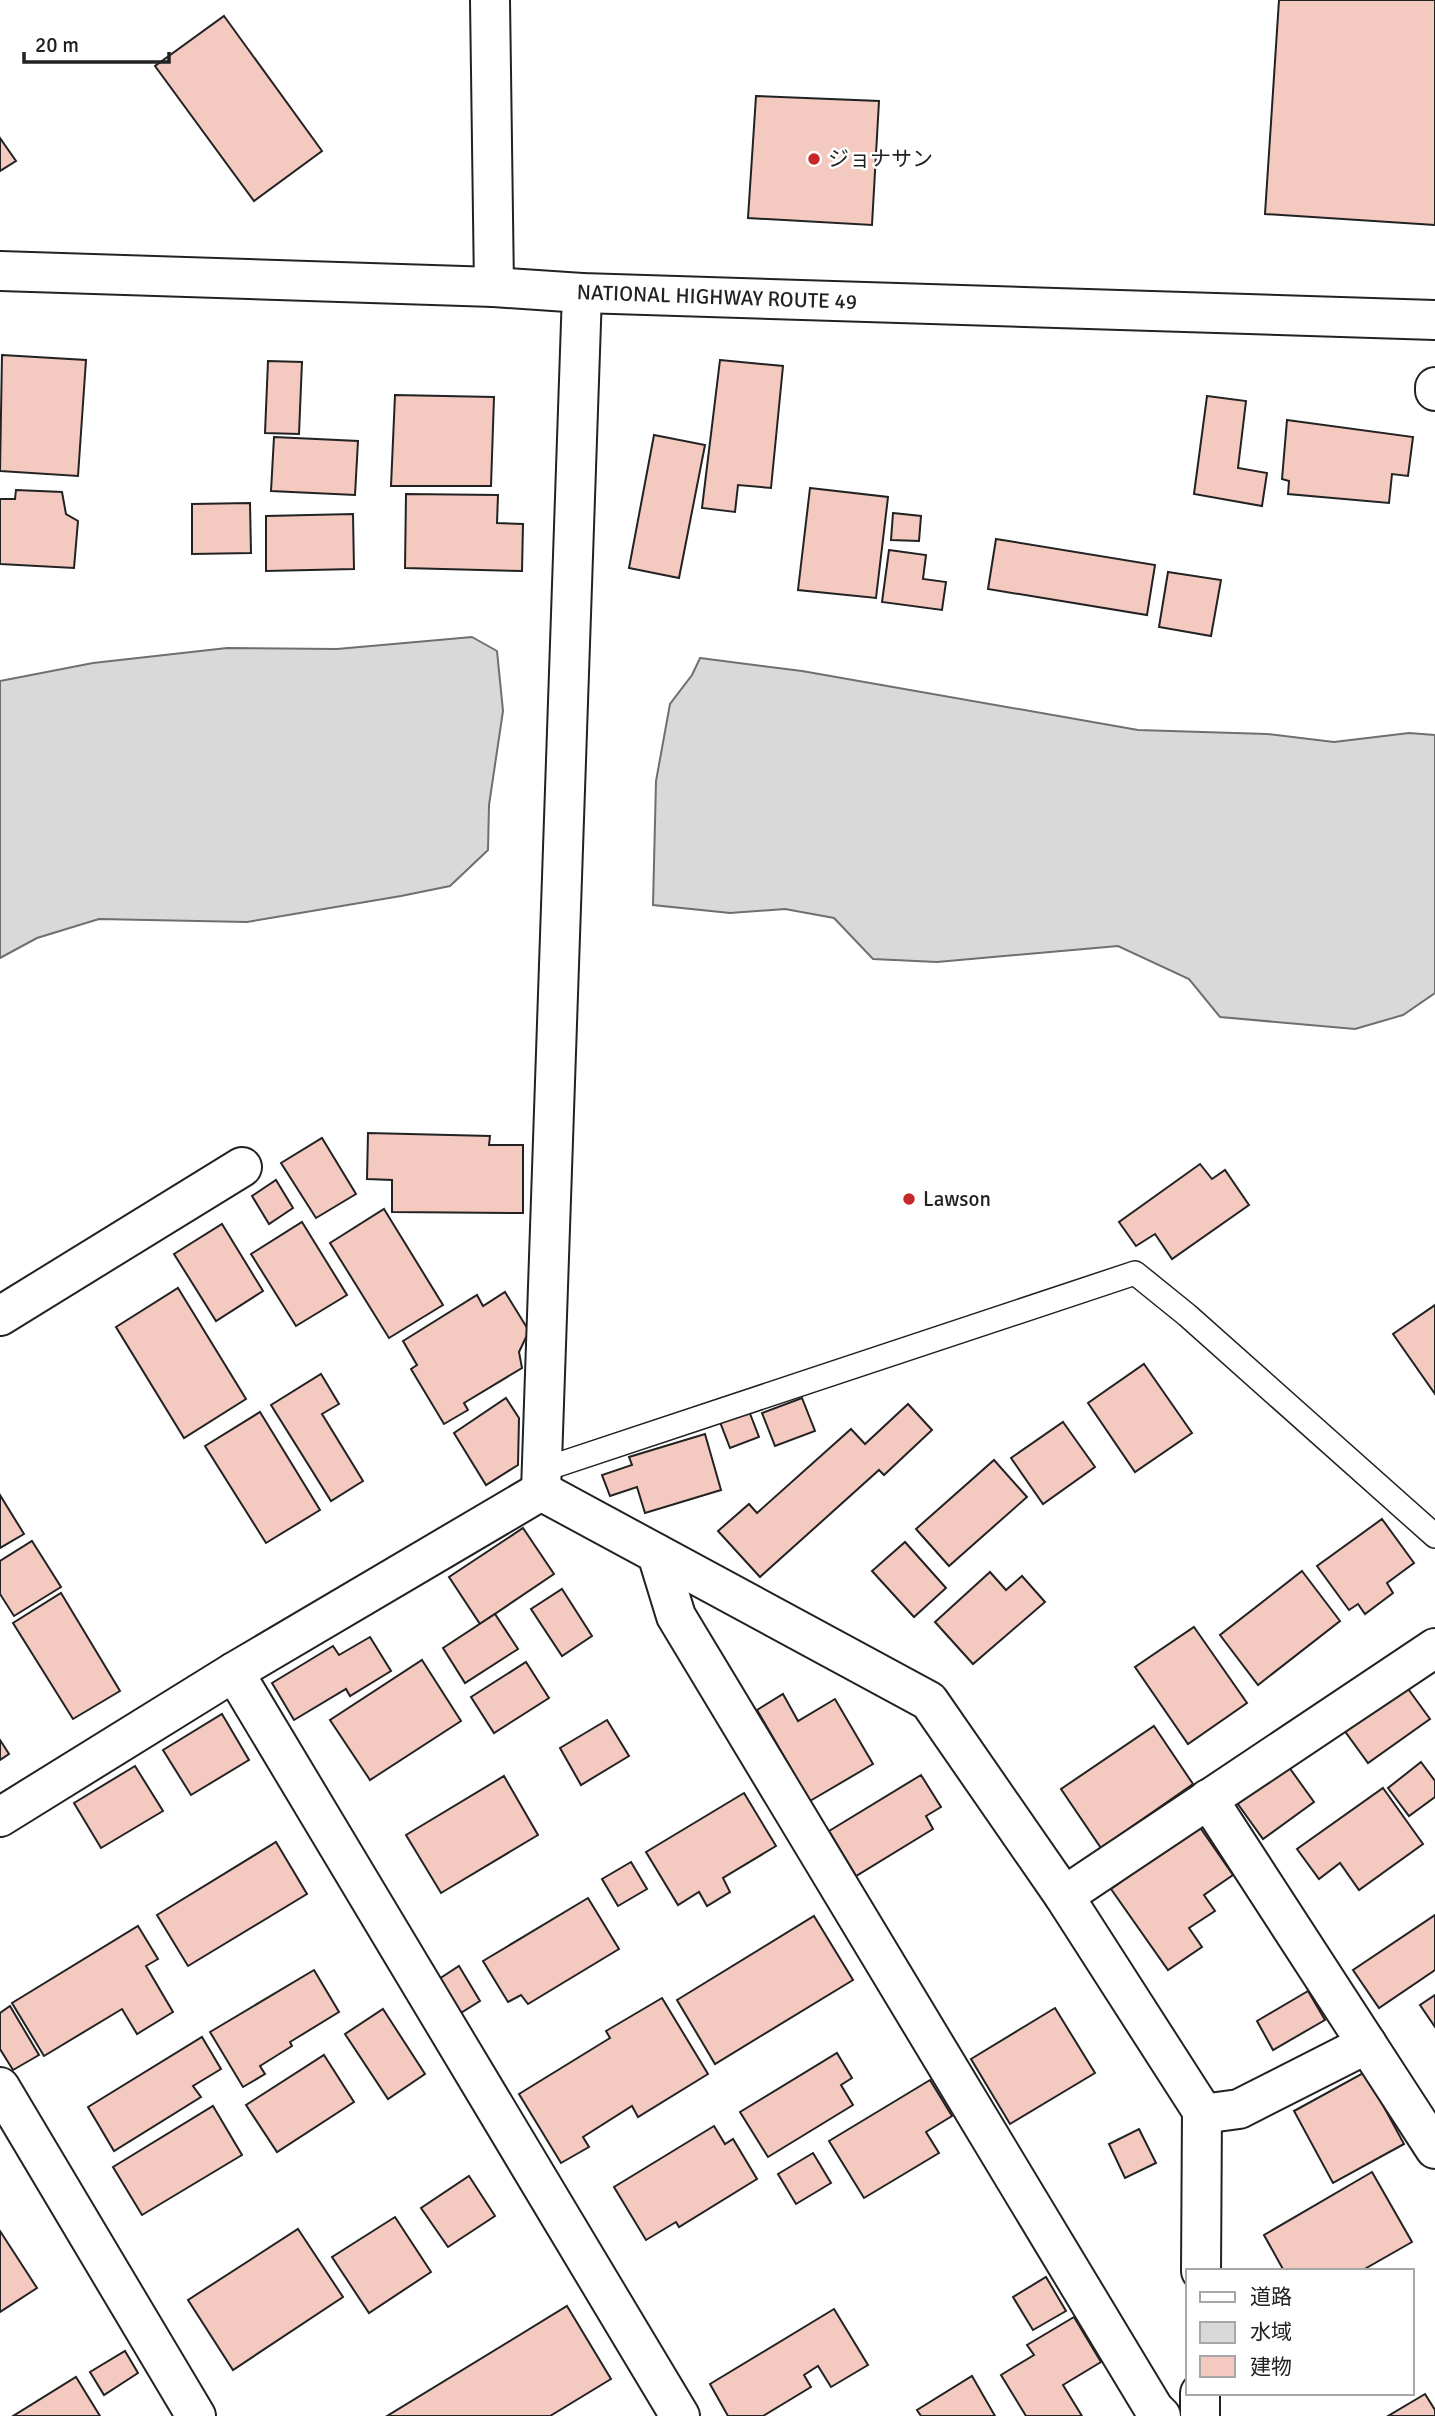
<svg xmlns="http://www.w3.org/2000/svg" width="1435" height="2416" font-family="Signika,'Noto Sans JP',sans-serif">
  <style>
    .water { fill: #d9d9d9; stroke: #6f6f6f; stroke-width: 2 }
    .building { fill: #f3c9c0; stroke: #222; stroke-width: 2 }
    .lines { fill: none; stroke-linecap: round; stroke-linejoin: round }
    .service-casing { stroke: #222; stroke-width: 26 }
    .minor-casing { stroke: #222; stroke-width: 42 }
    .tertiary-casing { stroke: #222; stroke-width: 42 }
    .trunk-casing { stroke: #222; stroke-width: 42 }
    .service { stroke: #fff; stroke-width: 23 }
    .minor { stroke: #fff; stroke-width: 38 }
    .tertiary { stroke: #fff; stroke-width: 38 }
    .trunk { stroke: #fff; stroke-width: 38 }
    .poi-dot { fill: #c62828; stroke: #fff; stroke-width: 2.5 }
    .labels { text-anchor: middle; dominant-baseline: central; stroke-width: 5; stroke-linejoin: round; paint-order: stroke }
    .poi-label { font-size: 21px; fill: #222; stroke: #fff; text-anchor: start }
    .street-label { font-size: 21px; fill: #222; stroke: #fff }
  </style>
  <rect width="100%" height="100%" fill="#fff"/>
  <g class="water">
    <path d="M472,637L497,651L503,711L489,805L488,850L450,886L401,896L247,922L99,919L37,938L0,958V681L93,663L227,648L337,649Z"/>
    <path d="M700,658L802,671L1138,730L1267,734L1334,742L1409,733L1435,735V993L1403,1015L1355,1029L1220,1017L1189,979L1118,946L937,962L873,959L834,918L785,909L730,913L653,905L656,781L670,704L692,675Z"/>
  </g>
  <g class="building">
    <path d="M1279,0H1435V225L1265,214Z"/>
    <path d="M224,16L322,151L254,201L155,66Z"/>
    <path d="M756,96L879,101L872,225L748,218Z"/>
    <path d="M0,138L16,161L0,171Z"/>
    <path d="M2,355L86,360L78,476L0,471Z"/>
    <path d="M720,360L783,366L771,488L738,485L735,512L702,508Z"/>
    <path d="M268,361L302,362L299,434L265,433Z"/>
    <path d="M395,395L494,397L491,486H391Z"/>
    <path d="M1207,396L1246,401L1238,468L1267,473L1262,506L1194,494Z"/>
    <path d="M1287,420L1413,437L1408,476L1392,474L1389,503L1288,494L1289,481L1282,479Z"/>
    <path d="M654,435L705,445L679,578L629,568Z"/>
    <path d="M274,437L358,441L355,495L271,491Z"/>
    <path d="M810,488L888,497L876,598L798,590Z"/>
    <path d="M16,490L62,492L66,514L78,521L74,568L0,564V499H15Z"/>
    <path d="M406,494L498,495L497,523L523,524L522,571L405,568Z"/>
    <path d="M250,503L251,553L192,554V504Z"/>
    <path d="M893,513L921,516L919,541L891,540Z"/>
    <path d="M353,514L354,569L266,571V516Z"/>
    <path d="M996,539L1155,565L1147,615L988,589Z"/>
    <path d="M889,550L926,555L923,579L946,582L942,610L882,602Z"/>
    <path d="M1168,572L1221,580L1211,636L1159,627Z"/>
    <path d="M368,1133L490,1136L489,1145H523V1213L392,1212V1180L367,1179Z"/>
    <path d="M322,1138L356,1194L316,1218L281,1163Z"/>
    <path d="M1200,1164L1212,1179L1225,1170L1249,1205L1172,1259L1155,1234L1136,1246L1119,1222Z"/>
    <path d="M276,1180L293,1208L269,1224L252,1196Z"/>
    <path d="M384,1209L443,1305L389,1338L330,1243Z"/>
    <path d="M302,1222L347,1295L296,1326L251,1254Z"/>
    <path d="M222,1224L263,1291L216,1321L174,1254Z"/>
    <path d="M178,1288L246,1399L184,1438L116,1327Z"/>
    <path d="M505,1292L529,1331L519,1352L522,1368L464,1403L468,1410L444,1424L411,1369L417,1365L403,1341L477,1295L483,1306Z"/>
    <path d="M1435,1305V1394L1393,1334Z"/>
    <path d="M1144,1364L1192,1433L1135,1472L1088,1403Z"/>
    <path d="M321,1374L339,1404L322,1414L363,1481L331,1501L271,1405Z"/>
    <path d="M506,1398L519,1418L518,1465L486,1485L454,1433Z"/>
    <path d="M802,1398L815,1431L775,1446L762,1413Z"/>
    <path d="M908,1404L932,1430L884,1475L879,1470L760,1577L718,1531L749,1504L757,1513L851,1429L865,1444Z"/>
    <path d="M749,1411L759,1437L730,1448L720,1422Z"/>
    <path d="M260,1412L320,1510L266,1543L205,1446Z"/>
    <path d="M1063,1422L1095,1467L1043,1504L1011,1458Z"/>
    <path d="M705,1434L721,1490L645,1513L637,1487L610,1496L602,1475L632,1465L629,1457Z"/>
    <path d="M994,1460L1027,1497L949,1566L916,1529Z"/>
    <path d="M0,1495L24,1534L0,1548Z"/>
    <path d="M1382,1519L1414,1563L1387,1583L1393,1593L1365,1614L1358,1604L1349,1610L1317,1566Z"/>
    <path d="M523,1528L554,1574L480,1624L449,1577Z"/>
    <path d="M32,1541L61,1587L14,1616L0,1594V1561Z"/>
    <path d="M905,1542L946,1588L914,1617L872,1571Z"/>
    <path d="M1302,1571L1340,1621L1258,1685L1220,1635Z"/>
    <path d="M990,1572L1006,1590L1022,1576L1045,1602L973,1664L935,1622Z"/>
    <path d="M562,1589L592,1636L562,1656L531,1609Z"/>
    <path d="M61,1593L120,1691L73,1719L13,1623Z"/>
    <path d="M495,1614L518,1649L465,1683L443,1648Z"/>
    <path d="M1194,1627L1247,1703L1188,1744L1135,1667Z"/>
    <path d="M370,1637L391,1671L350,1696L346,1689L294,1720L272,1683L333,1646L339,1655Z"/>
    <path d="M422,1660L461,1721L370,1780L330,1720Z"/>
    <path d="M526,1662L549,1698L494,1733L471,1697Z"/>
    <path d="M1406,1686L1430,1719L1368,1763L1344,1730Z"/>
    <path d="M783,1694L798,1721L835,1699L873,1764L810,1801L757,1710Z"/>
    <path d="M222,1714L249,1760L191,1795L163,1750Z"/>
    <path d="M607,1720L629,1756L581,1785L560,1748Z"/>
    <path d="M1154,1726L1193,1784L1101,1848L1061,1789Z"/>
    <path d="M0,1740L9,1754L0,1760Z"/>
    <path d="M1421,1762L1435,1781V1797L1409,1816L1388,1788Z"/>
    <path d="M1286,1763L1314,1802L1263,1839L1235,1800Z"/>
    <path d="M135,1766L163,1811L101,1848L74,1803Z"/>
    <path d="M921,1775L941,1807L926,1816L933,1829L856,1876L829,1831Z"/>
    <path d="M504,1776L538,1835L441,1893L406,1835Z"/>
    <path d="M1383,1788L1423,1844L1359,1890L1340,1863L1319,1879L1297,1849Z"/>
    <path d="M744,1793L776,1846L723,1878L730,1892L707,1906L699,1892L678,1905L646,1852Z"/>
    <path d="M1199,1826L1233,1875L1204,1895L1215,1911L1189,1928L1202,1947L1168,1970L1111,1889Z"/>
    <path d="M276,1842L307,1894L188,1966L157,1915Z"/>
    <path d="M631,1862L647,1889L618,1906L602,1879Z"/>
    <path d="M588,1898L619,1949L528,2004L521,1995L508,2002L483,1961Z"/>
    <path d="M1435,1915V1970L1379,2008L1353,1970Z"/>
    <path d="M814,1916L853,1980L715,2064L677,2000Z"/>
    <path d="M138,1926L158,1959L146,1966L173,2012L137,2034L122,2009L44,2056L12,2003Z"/>
    <path d="M459,1966L480,2001L459,2014L439,1979Z"/>
    <path d="M314,1970L339,2012L290,2042L292,2046L260,2066L265,2074L243,2087L210,2032Z"/>
    <path d="M1308,1991L1325,2020L1273,2050L1257,2021Z"/>
    <path d="M1435,1995V2027L1420,2005Z"/>
    <path d="M662,1998L708,2074L638,2117L632,2106L583,2137L589,2147L561,2163L519,2094L610,2038L606,2031Z"/>
    <path d="M10,2006L39,2055L13,2070L0,2049V2013Z"/>
    <path d="M1055,2008L1095,2073L1010,2124L971,2059Z"/>
    <path d="M383,2009L425,2074L388,2099L345,2034Z"/>
    <path d="M202,2037L221,2069L193,2086L201,2097L114,2151L88,2107Z"/>
    <path d="M837,2053L852,2078L841,2085L853,2105L768,2157L740,2112Z"/>
    <path d="M324,2055L354,2102L277,2152L246,2105Z"/>
    <path d="M1365,2072L1404,2144L1333,2183L1294,2111Z"/>
    <path d="M930,2080L952,2116L926,2132L939,2153L864,2198L829,2141Z"/>
    <path d="M213,2106L242,2155L142,2215L113,2167Z"/>
    <path d="M714,2126L725,2144L733,2139L757,2179L679,2227L676,2222L646,2240L614,2187Z"/>
    <path d="M1139,2129L1156,2163L1125,2178L1109,2144Z"/>
    <path d="M813,2153L831,2183L796,2204L778,2174Z"/>
    <path d="M1372,2172L1412,2242L1361,2271H1284L1264,2235Z"/>
    <path d="M469,2176L495,2216L448,2247L421,2208Z"/>
    <path d="M395,2217L431,2272L369,2313L332,2257Z"/>
    <path d="M298,2229L343,2297L233,2370L188,2300Z"/>
    <path d="M0,2231L37,2288L0,2312Z"/>
    <path d="M1046,2277L1066,2311L1033,2330L1013,2297Z"/>
    <path d="M567,2306L611,2379L550,2416H387Z"/>
    <path d="M834,2309L868,2365L831,2387L818,2366L804,2375L811,2387L763,2416H728L710,2384Z"/>
    <path d="M1074,2317L1101,2362L1063,2385L1082,2416H1026L1001,2375L1034,2355L1027,2345Z"/>
    <path d="M125,2351L138,2373L104,2395L90,2372Z"/>
    <path d="M972,2376L995,2416H921L917,2410Z"/>
    <path d="M76,2377L100,2416H13Z"/>
    <path d="M1425,2394L1435,2410V2416H1388Z"/>
  </g>
  <g class="lines">
    <g class="service-casing">
      <path id="service" d="M542,1470L1135,1273L1187,1315L1435,1536"/>
    </g>
    <g class="minor-casing">
      <g id="minor">
        <path d="M1435,387V391"/>
        <path d="M0,1316L242,1167"/>
        <path d="M541,1491L582,293"/>
        <path d="M541,1491L929,1701L1064,1896L1202,2111L1201,2271"/>
        <path d="M657,1554L676,1616L1154,2409L1161,2416"/>
        <path d="M234,1672L680,2416"/>
        <path d="M1208,1799L1435,2149"/>
        <path d="M0,1817L234,1672L541,1491"/>
        <path d="M1064,1896L1435,1648"/>
        <path d="M0,2087L196,2416"/>
        <path d="M1202,2114L1239,2109L1367,2044"/>
        <path d="M1200,2416V2393"/>
      </g>
    </g>
    <g class="tertiary-casing">
      <path id="tertiary" d="M490,0L494,287"/>
    </g>
    <g class="trunk-casing">
      <path id="trunk" d="M0,271L494,287L582,293L1435,320"/>
    </g>
    <use href="#service" class="service"/>
    <use href="#minor" class="minor"/>
    <use href="#tertiary" class="tertiary"/>
    <use href="#trunk" class="trunk"/>
  </g>
  <g class="poi-dot">
    <circle cx="814" cy="159" r="7"/>
    <circle cx="909" cy="1199" r="7"/>
  </g>
  <g class="labels">
    <g class="poi-label">
      <text x="828" y="159">ジョナサン</text>
      <text x="923" y="1199">Lawson</text>
    </g>
    <g class="street-label">
      <text transform="translate(717 297) rotate(2)">NATIONAL HIGHWAY ROUTE 49</text>
    </g>
  </g>
  <rect x="1186" y="2269" width="228" height="126" fill="#ffffff" stroke="#a7a7a7" stroke-width="2"/>
  <rect x="1200" y="2292" width="35" height="10" fill="#ffffff" stroke="#a7a7a7" stroke-width="2"/>
  <text x="1250" y="2304" font-size="21" fill="#222222">道路</text>
  <rect x="1200" y="2322" width="35" height="21" fill="#d9d9d9" stroke="#a7a7a7" stroke-width="2"/>
  <text x="1250" y="2339" font-size="21" fill="#222222">水域</text>
  <rect x="1200" y="2356" width="35" height="21" fill="#f3c9c0" stroke="#a7a7a7" stroke-width="2"/>
  <text x="1250" y="2374" font-size="21" fill="#222222">建物</text>
  <path d="M24 52v10h145v-10" fill="none" stroke="#222222" stroke-width="3.5"/>
  <text x="35" y="52" font-size="21" fill="#222222" stroke="#ffffff" stroke-width="5" paint-order="stroke">20 m</text>
</svg>
